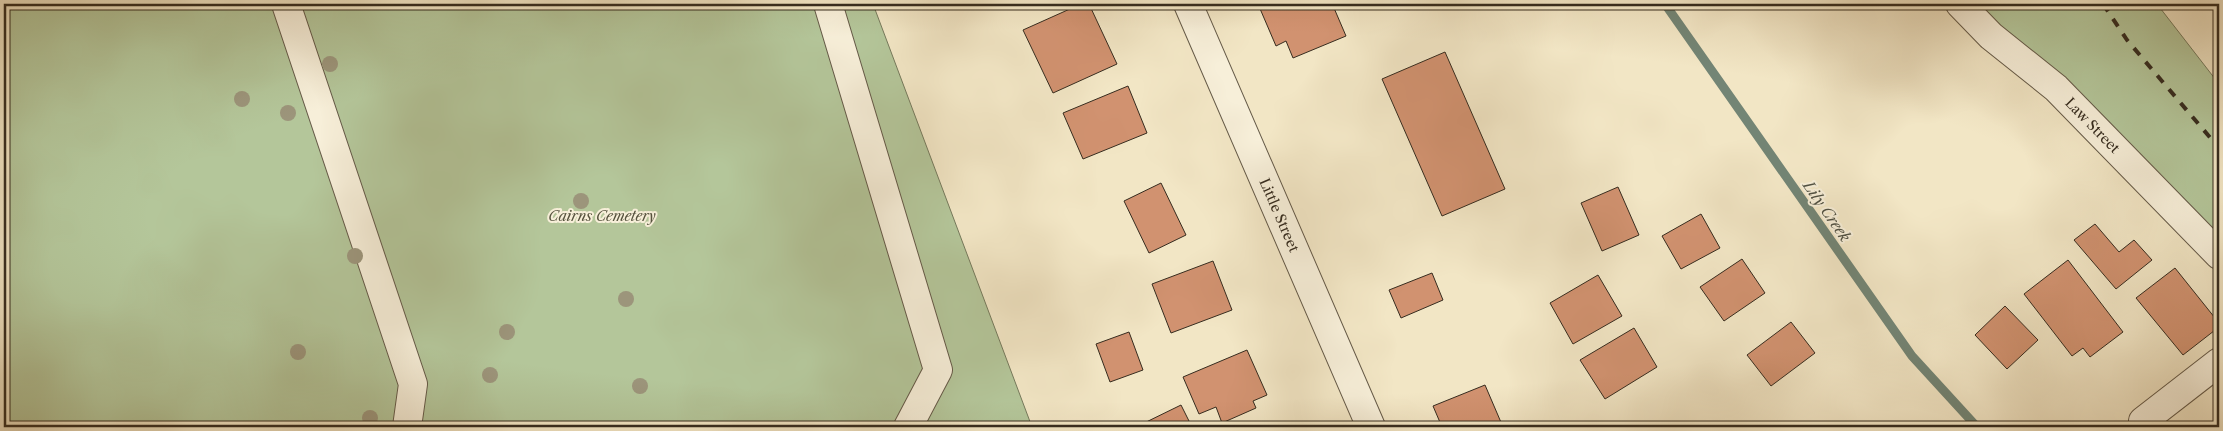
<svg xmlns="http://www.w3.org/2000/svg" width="2223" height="431" font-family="'Libre Caslon Text',serif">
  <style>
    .green { fill: #b4c69a; stroke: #75795c }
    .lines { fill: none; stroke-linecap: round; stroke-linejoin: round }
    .stream { stroke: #738575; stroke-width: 9 }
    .building { fill: #d19270; stroke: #362c1f }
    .minor-casing { stroke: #655a48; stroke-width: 30 }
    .minor { stroke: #f7efd9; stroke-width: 28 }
    .rail { stroke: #362c1f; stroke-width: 4; stroke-dasharray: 9 9; stroke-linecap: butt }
    .tree { fill: #9c957b }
    .labels { text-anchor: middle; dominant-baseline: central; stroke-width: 4; stroke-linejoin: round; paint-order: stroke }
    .street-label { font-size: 14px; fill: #362c1f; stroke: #f7efd9 }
    .park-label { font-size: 14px; font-style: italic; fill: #56523e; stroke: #f7efd9 }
    .water-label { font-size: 15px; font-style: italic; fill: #505143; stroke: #f7efd9 }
  </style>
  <rect width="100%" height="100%" fill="#f2e6c5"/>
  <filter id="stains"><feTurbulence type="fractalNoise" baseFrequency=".004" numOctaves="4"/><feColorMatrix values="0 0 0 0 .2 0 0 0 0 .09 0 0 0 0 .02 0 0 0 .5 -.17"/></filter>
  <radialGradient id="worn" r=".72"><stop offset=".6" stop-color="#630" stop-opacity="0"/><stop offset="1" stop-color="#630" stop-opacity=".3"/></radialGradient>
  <g class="green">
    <path d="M4,4H873L1032,427H4Z"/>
    <path d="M1973,4H2157L2219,84V240Z"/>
  </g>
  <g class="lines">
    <path class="stream" d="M1665,4L1912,356L1977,427"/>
  </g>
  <g class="building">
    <path d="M1081,4H1089L1117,64L1053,93L1023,30Z"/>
    <path d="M1258,4H1344L1334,8L1346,36L1293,58L1286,41L1276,46Z"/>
    <path d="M1445,52L1505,189L1442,216L1382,79Z"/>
    <path d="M1128,86L1147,133L1083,159L1063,113Z"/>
    <path d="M1161,183L1186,235L1149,253L1124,201Z"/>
    <path d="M1618,187L1639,235L1602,251L1581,203Z"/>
    <path d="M1701,214L1720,248L1681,269L1662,236Z"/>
    <path d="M2095,224L2119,252L2134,240L2152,260L2116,289L2074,240Z"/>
    <path d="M1742,259L1765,293L1724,321L1700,287Z"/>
    <path d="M2068,260L2123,332L2090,357L2083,348L2072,356L2024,294Z"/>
    <path d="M1213,261L1232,310L1171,333L1152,284Z"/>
    <path d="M2175,268L2219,323V327L2183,355L2136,298Z"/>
    <path d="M1432,273L1443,300L1401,318L1389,290Z"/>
    <path d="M1598,275L1622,316L1573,344L1550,303Z"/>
    <path d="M2005,306L2038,340L2007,369L1975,335Z"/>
    <path d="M1791,322L1815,353L1771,386L1747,355Z"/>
    <path d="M1634,328L1657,367L1605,399L1580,360Z"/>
    <path d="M1129,332L1143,370L1110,382L1096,344Z"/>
    <path d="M1247,350L1267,395L1253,401L1256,408L1222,423L1216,407L1199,414L1183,377Z"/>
    <path d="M1485,385L1503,427H1442L1433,406Z"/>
    <path d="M1181,405L1192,427H1136Z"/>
  </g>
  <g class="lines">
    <g class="minor-casing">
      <g id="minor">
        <path d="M286,4L413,384L407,427"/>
        <path d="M828,4L938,370L908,427"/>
        <path id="s1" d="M1188,4L1371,427"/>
        <path id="s2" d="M1960,4L1991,36L2056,88L2219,255"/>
        <path d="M2143,421L2219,362"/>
      </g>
    </g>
    <use href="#minor" class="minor"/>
    <path class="rail" d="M2103,4L2127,40L2219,148"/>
  </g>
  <g class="tree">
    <circle cx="330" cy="64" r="8"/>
    <circle cx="242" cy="99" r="8"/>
    <circle cx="288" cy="113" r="8"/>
    <circle cx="581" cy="201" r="8"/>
    <circle cx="355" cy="256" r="8"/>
    <circle cx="626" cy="299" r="8"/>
    <circle cx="507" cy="332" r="8"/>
    <circle cx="298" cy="352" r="8"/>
    <circle cx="490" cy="375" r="8"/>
    <circle cx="640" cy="386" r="8"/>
    <circle cx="370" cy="418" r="8"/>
  </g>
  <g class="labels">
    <g class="street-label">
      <text stroke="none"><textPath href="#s2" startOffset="180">Law Street</textPath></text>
      <text stroke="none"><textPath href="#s1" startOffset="230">Little Street</textPath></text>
    </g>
    <g class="park-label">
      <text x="602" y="216">Cairns Cemetery</text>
    </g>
    <g class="water-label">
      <text transform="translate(1827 211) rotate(55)">Lily Creek</text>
    </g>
  </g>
  <rect width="2223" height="431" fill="none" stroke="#f2e6c5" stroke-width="20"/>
  <rect x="5" y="5" width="2213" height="421" fill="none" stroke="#362c1f" stroke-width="2.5"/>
  <rect x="10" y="10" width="2203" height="411" fill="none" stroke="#362c1f"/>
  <rect width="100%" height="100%" filter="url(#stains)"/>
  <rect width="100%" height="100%" fill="url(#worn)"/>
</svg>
